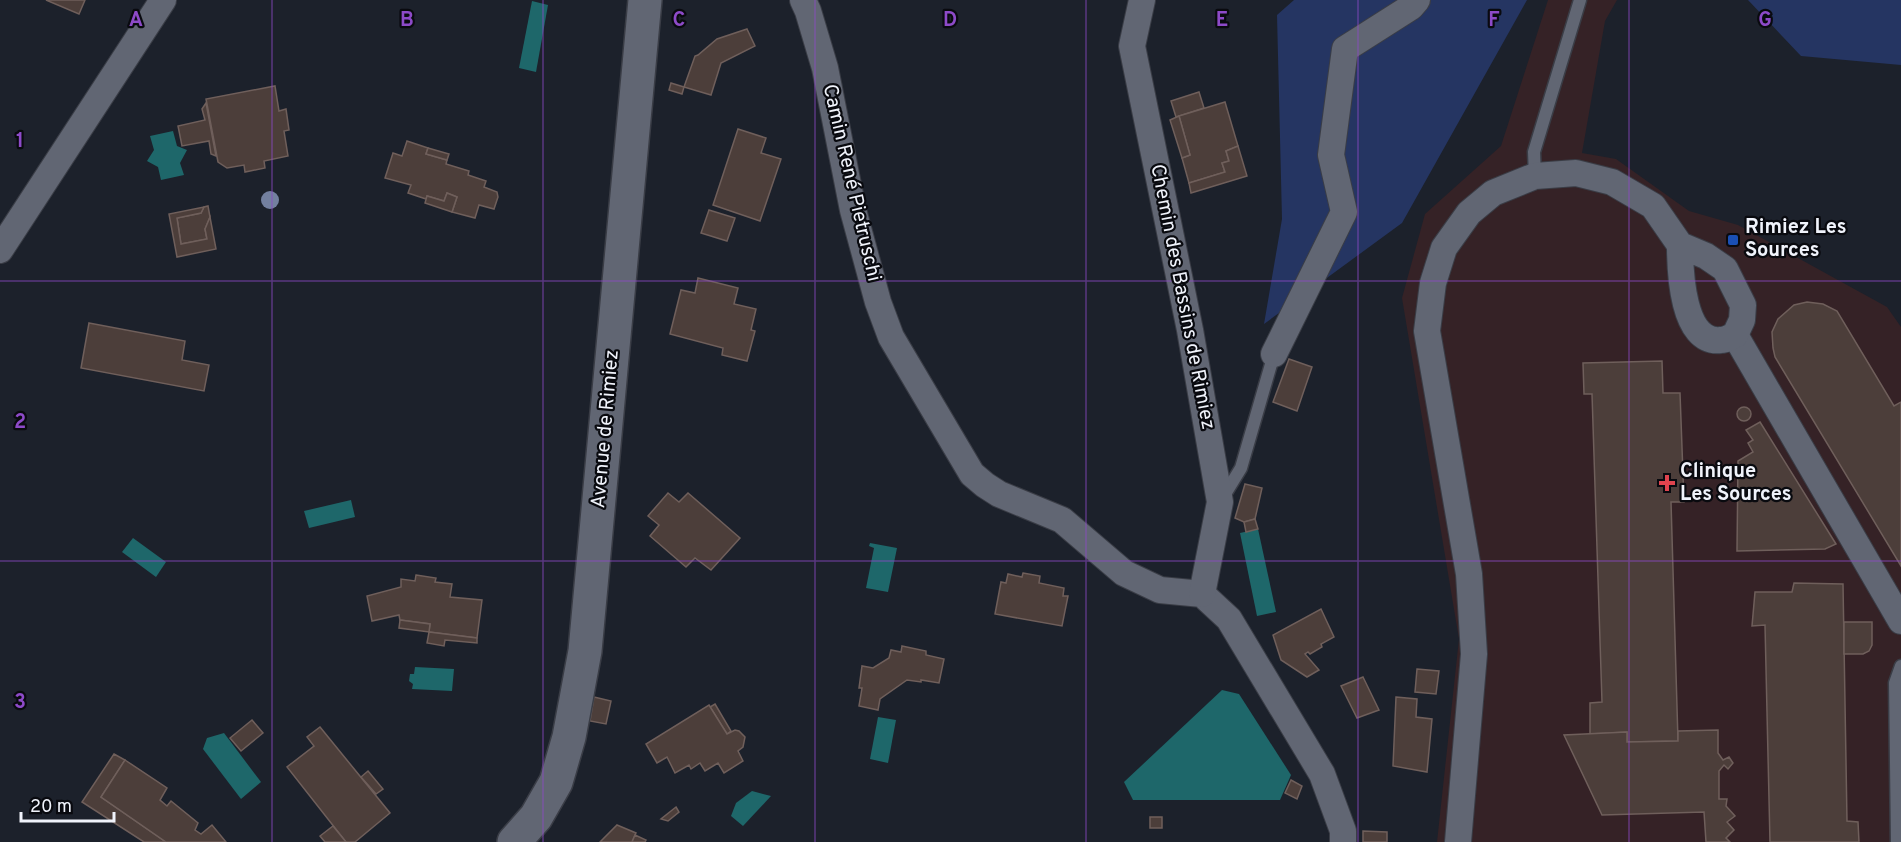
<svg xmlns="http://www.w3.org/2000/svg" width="1901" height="842" font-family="Overpass,sans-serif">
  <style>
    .medical { fill: #352226 }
    .green { fill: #253562 }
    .water { fill: #1e676a }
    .building { fill: #4c3e3a; stroke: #6f5f5b; stroke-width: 1.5 }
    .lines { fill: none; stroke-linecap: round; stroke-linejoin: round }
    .lane-casing { stroke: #3a3d46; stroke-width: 15 }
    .street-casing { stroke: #3a3d46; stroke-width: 28 }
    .secondary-casing { stroke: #3a3d46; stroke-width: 36 }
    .lane { stroke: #616673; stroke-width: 12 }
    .street { stroke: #616673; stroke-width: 26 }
    .secondary { stroke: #616673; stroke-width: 33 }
    .tree { fill: #73809f }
    .grid { fill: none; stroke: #8d4ac8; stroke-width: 1.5; stroke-opacity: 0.55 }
    .transit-dot { fill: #1a4fb4; stroke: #090a0f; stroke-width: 2 }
    .health-dot { fill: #e0444e; stroke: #090a0f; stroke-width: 2 }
    .labels { text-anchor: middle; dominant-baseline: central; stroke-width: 4.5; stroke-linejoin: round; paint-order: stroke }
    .street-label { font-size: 20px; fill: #f0f3fb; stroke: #090a0f }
    .poi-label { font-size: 20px; font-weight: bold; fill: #f0f3fb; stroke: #090a0f; text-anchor: start }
    .grid-label { font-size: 20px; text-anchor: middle; font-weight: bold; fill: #8d4ac8; stroke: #090a0f; stroke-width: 4.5; stroke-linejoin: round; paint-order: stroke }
  </style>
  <rect width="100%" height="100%" fill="#1c212b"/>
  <path class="medical" d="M1548,0H1617L1605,21L1582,153L1616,159L1689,211L1738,225L1887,307L1901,327V842H1437L1459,639L1402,298L1425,214L1501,146Z"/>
  <g class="green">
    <path d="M1294,0H1527L1402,223L1264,324L1282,219L1277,15Z"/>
    <path d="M1748,0H1901V65L1801,56Z"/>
  </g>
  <g class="water">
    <path d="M532,1L548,5L536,72L519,68Z"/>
    <path d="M173,131L177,146L187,150L180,163L184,175L161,180L158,167L147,161L154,150L150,136Z"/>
    <path d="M351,500L355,517L309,528L304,511Z"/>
    <path d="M1258,529L1276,612L1257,616L1240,533Z"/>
    <path d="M133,538L166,562L156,577L122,552Z"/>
    <path d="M870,543L897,548L888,592L866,588L874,548L869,546Z"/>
    <path d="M415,667L454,669L452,691L412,689L413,684L409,681L410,674H414Z"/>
    <path d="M1222,690L1239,694L1291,775L1280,800H1133L1124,782Z"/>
    <path d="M878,717L896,720L888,763L870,759Z"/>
    <path d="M224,733L261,782L241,799L203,749L207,738Z"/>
    <path d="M752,791L771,796L743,826L731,816L736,803Z"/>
  </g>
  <g class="building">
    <path d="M46,0H85L79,14Z"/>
    <path d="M747,29L755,46L721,63L711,95L684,87L695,56L698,55L717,39Z"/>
    <path d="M671,83L684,87L682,94L669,90Z"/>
    <path d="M275,86L279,111L286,109L289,130L284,131L288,156L264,161L265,168L245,172L244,165L227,168L218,162L206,99Z"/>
    <path d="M1199,92L1204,108L1176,117L1171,101Z"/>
    <path d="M1225,102L1238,146L1226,151L1229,161L1222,163L1225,172L1189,183L1182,158L1190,155L1179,116Z"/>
    <path d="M206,103L216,156L211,154L209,141L182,146L178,126L205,120L202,109Z"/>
    <path d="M1179,116L1190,155L1182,158L1170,120Z"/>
    <path d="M738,129L766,138L761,153L781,159L760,221L713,205Z"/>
    <path d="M407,141L428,148L426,154L447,160L446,164L469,171L468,175L486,181L484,187L497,192L498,197L494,209L479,205L475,218L452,212L457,197L447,193L444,201L427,196L426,199L408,193L411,185L385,178L393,153L402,156Z"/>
    <path d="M1238,146L1247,176L1191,193L1189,183L1225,172L1222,163L1229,161L1226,151Z"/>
    <path d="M428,148L449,154L447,160L426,154Z"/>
    <path d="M447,193L457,197L452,212L425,203L427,196L444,201Z"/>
    <path d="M208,206L210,217L205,229L207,239L181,244L177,218L201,213L204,207Z"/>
    <path d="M204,207L201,213L177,218L181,244L207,239L205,229L210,217L216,249L177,257L169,214Z"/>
    <path d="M709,210L735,218L727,241L701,233Z"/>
    <path d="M698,278L738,288L734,304L756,309L751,330L755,331L747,361L722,355L723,348L670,334L681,290L695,293Z"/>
    <path d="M1807,302L1823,304L1837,311L1894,406L1901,402V566L1775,357L1773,348L1772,332L1778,319L1794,305Z"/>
    <path d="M89,323L185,341L182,360L209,365L204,391L81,368Z"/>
    <path d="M1289,359L1312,367L1297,411L1273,402Z"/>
    <path d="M1662,361L1663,393H1680L1684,502H1671L1678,741L1627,742V732L1590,734V703L1602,702L1592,394H1584L1583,363Z"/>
    <circle cx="1744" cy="414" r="7"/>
    <path d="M1760,422L1836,544L1825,549L1737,551L1738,461L1753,452L1748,443L1753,440L1746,430Z"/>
    <path d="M1245,484L1262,488L1255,519L1244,522L1235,518Z"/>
    <path d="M668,493L679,502L688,493L740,538L711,570L695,558L686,567L650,536L659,525L648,516Z"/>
    <path d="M1255,519L1258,529L1246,532L1244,522Z"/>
    <path d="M1023,573L1040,576L1039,583L1064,588L1063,596H1068L1062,626L995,614L1001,582L1006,583L1008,574L1022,577Z"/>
    <path d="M416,575L436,578L435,582L452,584L450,597L482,600L477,638L429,632L430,624L400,620L399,615L372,621L367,596L401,587V579L415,581Z"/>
    <path d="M1794,583L1843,584L1847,821L1858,822L1859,842H1770L1765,625L1752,626L1755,592H1792Z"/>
    <path d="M1321,609L1334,637L1321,644L1322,647L1310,654L1308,652L1305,654L1319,670L1307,677L1281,660L1273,635Z"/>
    <path d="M400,620L430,624L429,632L399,628Z"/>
    <path d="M1844,622H1872V645L1869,651L1863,654H1844Z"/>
    <path d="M429,632L477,638V643L445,640L444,646L427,643Z"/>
    <path d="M902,646L926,651V655L944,659L939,683L921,680V682L907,680L880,699L878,710L859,706L862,688H859L862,666L873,668L889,658L891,650L901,652Z"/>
    <path d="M1417,669L1439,671L1436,694L1415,692Z"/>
    <path d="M1363,677L1379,710L1357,718L1341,686Z"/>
    <path d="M594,697L611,701L606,724L590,721Z"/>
    <path d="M1396,697L1417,699L1416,717L1432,719L1427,772L1393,766Z"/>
    <path d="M715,704L731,731L727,734L710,707Z"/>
    <path d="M709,705L727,734L735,730L739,731L745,737L743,747L738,751L743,761L724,773L718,763L705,771L700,763L691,769L689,765L675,773L667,757L657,763L646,744Z"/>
    <path d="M252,720L263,733L241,751L230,738Z"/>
    <path d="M320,727L390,813L355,842H346L287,767L314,746L307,737Z"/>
    <path d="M1718,730V753L1723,760L1729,757L1733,763L1728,769L1724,765L1719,771V799H1727L1726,806L1735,816L1727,822L1734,830L1726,838L1730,842H1706L1704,812L1602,815L1564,735L1627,732V742L1678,741V731Z"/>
    <path d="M114,754L125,760L101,797L166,842H144L82,802Z"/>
    <path d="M125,760L167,788L160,800L167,806L171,801L198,823L195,830L201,834L212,825L226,842H166L101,797Z"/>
    <path d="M368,771L383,789L376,794L361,777Z"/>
    <path d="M1291,780L1302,786L1297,799L1285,793Z"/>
    <path d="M676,807L679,812L668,821L661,819Z"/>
    <rect x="1150" y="817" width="12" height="11"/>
    <path d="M617,825L636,833L632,842H600Z"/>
    <path d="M333,826L346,842H325L320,836Z"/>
    <path d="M1363,831L1387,832V842H1363Z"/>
    <path d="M635,835L646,840L645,842H632Z"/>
  </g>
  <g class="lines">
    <g class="lane-casing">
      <g id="lane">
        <path d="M1535,176L1534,152L1580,0"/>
        <path d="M1222,499L1241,468L1274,354"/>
        <path d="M1897,842L1895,683L1901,666"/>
      </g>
    </g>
    <g class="street-casing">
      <g id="street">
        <path d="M803,0L808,11L825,68L853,210L878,302L891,337L972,474L985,485L999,494L1062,520L1124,573L1160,590L1202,594L1229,619L1322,774L1343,831V842"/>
        <path d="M1142,0L1132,46L1190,330L1220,502L1202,594"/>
        <path d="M0,250L163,0"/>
        <path d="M1735,335L1901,621"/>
        <path d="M1274,354L1344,212L1331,155L1345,49L1411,7L1417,0"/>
        <path d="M1458,842L1474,654L1469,574L1427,331L1433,283L1444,248L1469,213L1493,193L1535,176L1576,173L1612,182L1653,206L1680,245L1706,256L1725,269L1743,305L1742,320L1735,335C1730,337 1726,340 1721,340C1682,345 1680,270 1680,245"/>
      </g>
    </g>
    <g class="secondary-casing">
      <path id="secondary" d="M514,842L536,817L556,782L569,737L585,651L645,0"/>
    </g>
    <use href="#lane" class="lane"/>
    <use href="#street" class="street"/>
    <use href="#secondary" class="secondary"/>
  </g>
  <circle class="tree" cx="270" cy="200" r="9"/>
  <path class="grid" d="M272,0V842M543,0V842M815,0V842M1086,0V842M1358,0V842M1629,0V842M0,281H1901M0,561H1901"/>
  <rect class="transit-dot" x="1727" y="234" width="12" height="12" rx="3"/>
  <path class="health-dot" d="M1664 474h6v6h6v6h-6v6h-6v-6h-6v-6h6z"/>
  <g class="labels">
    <g class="street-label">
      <text transform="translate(851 183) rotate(77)">Camin René Pietruschi</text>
      <text transform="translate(1182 297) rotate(79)">Chemin des Bassins de Rimiez</text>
      <text transform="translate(606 429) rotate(-85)">Avenue de Rimiez</text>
    </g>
    <g class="poi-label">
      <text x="1745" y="228">Rimiez Les<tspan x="1745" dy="23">Sources</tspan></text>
      <text x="1680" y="472">Clinique<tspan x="1680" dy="23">Les Sources</tspan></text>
    </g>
  </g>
  <g class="grid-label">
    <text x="136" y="26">A</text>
    <text x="407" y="26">B</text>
    <text x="679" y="26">C</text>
    <text x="950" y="26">D</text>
    <text x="1222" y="26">E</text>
    <text x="1494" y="26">F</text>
    <text x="1765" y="26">G</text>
    <text x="20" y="147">1</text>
    <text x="20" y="428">2</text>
    <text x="20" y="708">3</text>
  </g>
  <path d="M21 812v9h93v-9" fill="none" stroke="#f0f3fb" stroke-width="3"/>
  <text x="30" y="812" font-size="18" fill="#f0f3fb" stroke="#090a0f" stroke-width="4.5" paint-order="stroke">20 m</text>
</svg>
